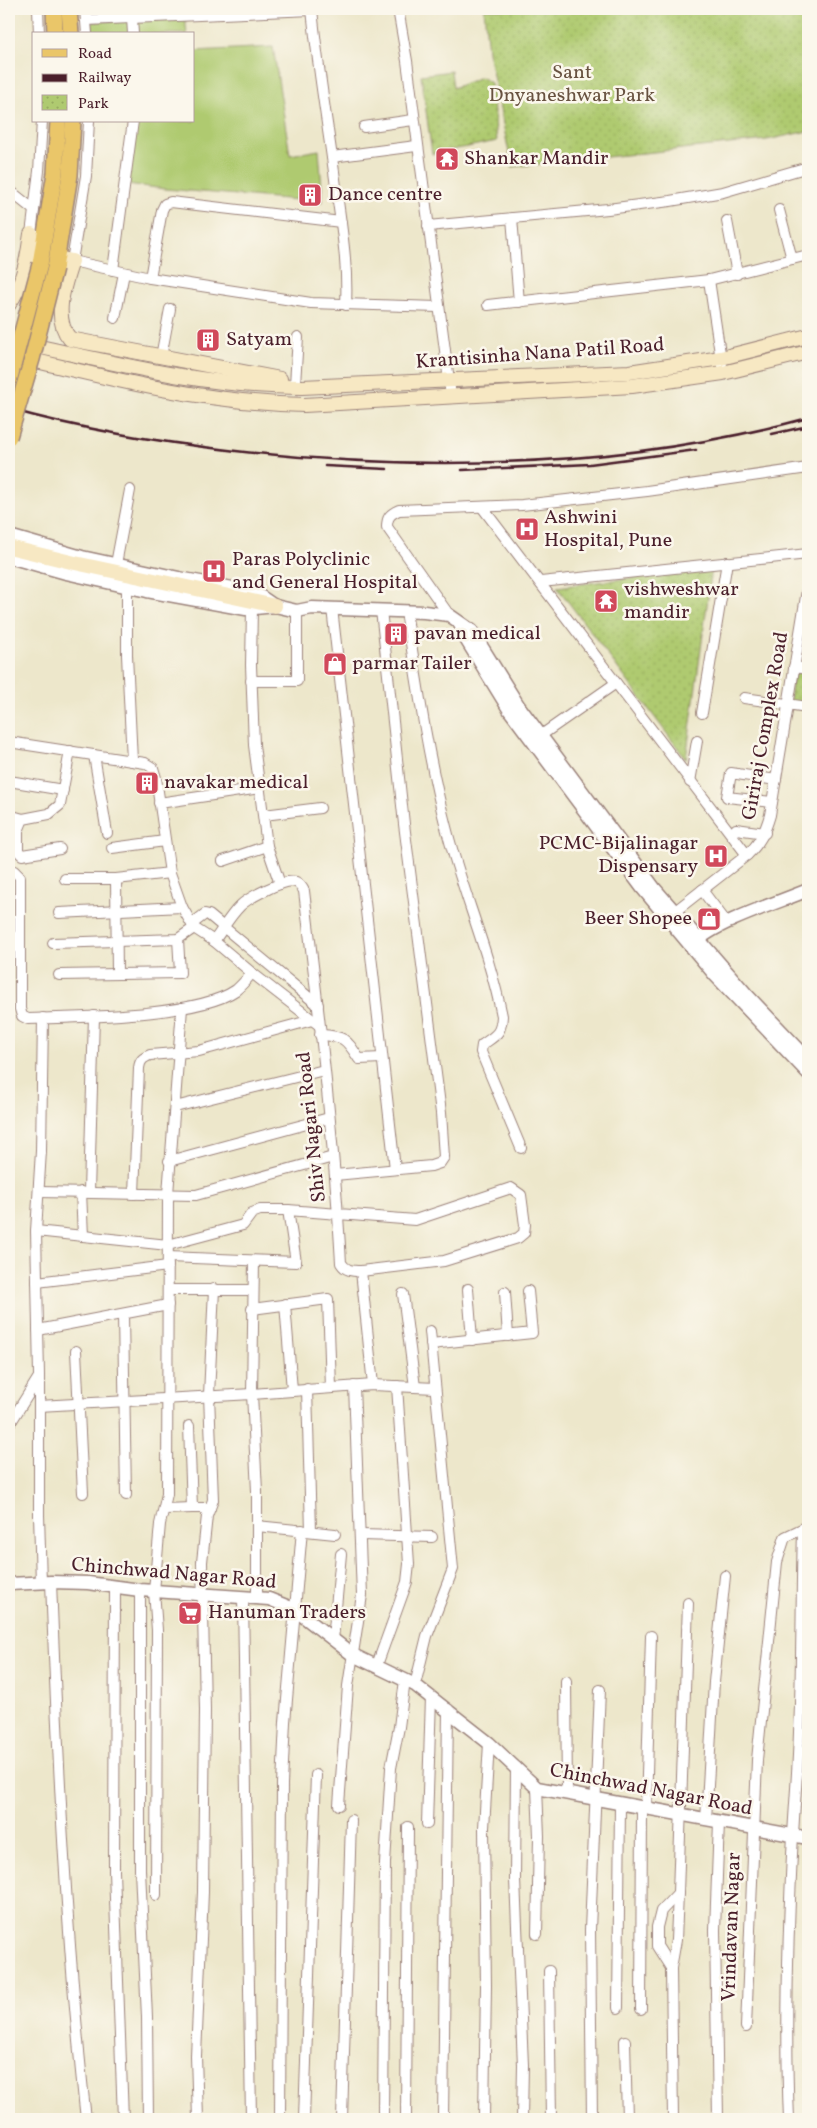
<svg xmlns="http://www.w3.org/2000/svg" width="817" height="2128" font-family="Vollkorn,serif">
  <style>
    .green { fill: #afca70; stroke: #7c744e }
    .park { fill: url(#park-dots); stroke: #7c744e }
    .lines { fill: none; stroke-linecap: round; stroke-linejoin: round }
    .minor-casing { stroke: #9c837b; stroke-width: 12 }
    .tertiary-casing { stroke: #9c837b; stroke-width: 15 }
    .secondary-casing { stroke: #9c837b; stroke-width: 16 }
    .primary-casing { stroke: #9c837b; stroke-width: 18 }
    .minor { stroke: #fff; stroke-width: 10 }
    .tertiary { stroke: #fff; stroke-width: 12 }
    .secondary { stroke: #f7e8c3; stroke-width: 14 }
    .primary { stroke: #eac669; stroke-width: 15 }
    .rail { stroke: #4a1f2b; stroke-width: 2.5 }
    .primary-bridge-casing { stroke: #9c837b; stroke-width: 18; stroke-linecap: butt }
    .primary-bridge { stroke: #eac669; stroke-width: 15 }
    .labels { text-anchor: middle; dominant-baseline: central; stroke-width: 5; stroke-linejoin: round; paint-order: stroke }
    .park-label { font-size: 20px; fill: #685240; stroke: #fbf7ec }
    .poi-label { font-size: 20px; fill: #4a1f2b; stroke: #fbf7ec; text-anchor: start }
    .street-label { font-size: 20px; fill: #4a1f2b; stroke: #fbf7ec }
  </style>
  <defs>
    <pattern id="park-dots" width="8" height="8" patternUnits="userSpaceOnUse" patternTransform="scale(1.25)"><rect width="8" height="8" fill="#afca70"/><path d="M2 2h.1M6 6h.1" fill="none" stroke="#98ad61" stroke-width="1.8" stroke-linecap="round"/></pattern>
  </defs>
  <rect width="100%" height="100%" fill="#fbf7ec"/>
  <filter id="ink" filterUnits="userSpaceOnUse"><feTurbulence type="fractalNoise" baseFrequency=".02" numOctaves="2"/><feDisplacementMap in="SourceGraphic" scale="10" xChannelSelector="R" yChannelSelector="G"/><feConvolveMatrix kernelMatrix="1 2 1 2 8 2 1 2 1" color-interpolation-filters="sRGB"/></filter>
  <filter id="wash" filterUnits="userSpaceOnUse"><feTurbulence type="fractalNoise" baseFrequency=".0096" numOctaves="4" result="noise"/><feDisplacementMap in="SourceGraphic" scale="20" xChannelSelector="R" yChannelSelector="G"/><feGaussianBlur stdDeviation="1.12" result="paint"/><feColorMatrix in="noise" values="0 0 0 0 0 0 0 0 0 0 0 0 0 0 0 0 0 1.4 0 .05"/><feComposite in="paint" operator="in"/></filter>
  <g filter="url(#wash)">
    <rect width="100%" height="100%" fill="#ede7cb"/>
    <g class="green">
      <path d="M185,17L187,34H92V22Z"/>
      <path d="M273,47L290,155L319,150L323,202L165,189L127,184L131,121H194V51Z"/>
    </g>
    <g class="park">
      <path d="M484,9H804L808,20V131L767,140L512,167L488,52Z"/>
      <path d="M451,71L453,88L481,77L491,83L497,141L432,154L421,75Z"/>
      <path d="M712,568L686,759L557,587Z"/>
      <path d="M794,667L808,669V710L789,708Z"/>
    </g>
  </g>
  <g filter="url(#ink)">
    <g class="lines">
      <g class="minor-casing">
        <g id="minor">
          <path d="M38,9L39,34"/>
          <path d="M85,9L87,34"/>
          <path d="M312,9C318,71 329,132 337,194C342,231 348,267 346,305"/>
          <path d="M398,9L407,61L451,396"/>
          <path d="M132,18L133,34"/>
          <path d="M86,20L312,10"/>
          <path d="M89,121L86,176L72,261L150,278L311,303L438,307"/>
          <path d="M364,127L413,120"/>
          <path d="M332,157L416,146"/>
          <path d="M9,190L34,210"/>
          <path d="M779,210L792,259"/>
          <path d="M512,218L519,302"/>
          <path d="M727,221L737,274"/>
          <path d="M428,226L608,209L670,201L723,192L808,167"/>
          <path d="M37,235L31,234L39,171L42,121"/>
          <path d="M113,270L133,121"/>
          <path d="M150,278L162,210L165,204L171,202L341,222"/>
          <path d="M709,280L723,373"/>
          <path d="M488,305L709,280L808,255"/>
          <path d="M115,318L124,273"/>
          <path d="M161,357L170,309"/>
          <path d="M295,384L298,337"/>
          <path d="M482,507L747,855"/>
          <path d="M116,564L130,490"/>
          <path d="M541,582L808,554"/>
          <path d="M127,587V655L132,761"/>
          <path d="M252,608L251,665L254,745L267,846L280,884"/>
          <path d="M332,608L395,1169"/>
          <path d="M406,611C417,682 428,758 446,827C462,891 489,951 502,1016C501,1034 496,1035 482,1045L481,1052L521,1148"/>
          <path d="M449,615L387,527C387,517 390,514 399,510L522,505L647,491L808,468"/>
          <path d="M794,667L808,669"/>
          <path d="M251,681H297V611"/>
          <path d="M744,698L808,707"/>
          <path d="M702,713L727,562"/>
          <path d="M540,736L616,683"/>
          <path d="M9,742L145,763L153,768L156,778L170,873L182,907L194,928L214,941L252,973L319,1025"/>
          <path d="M94,755L107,833"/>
          <path d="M9,781L63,790"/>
          <path d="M690,782L697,741"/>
          <path d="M772,802L727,797L731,773L776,780"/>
          <path d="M159,803L260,788"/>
          <path d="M9,815L23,819"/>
          <path d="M264,815L320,808"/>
          <path d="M736,829L765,833"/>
          <path d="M112,848L165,841"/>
          <path d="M60,849L22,855L18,851V831L23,819L49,814L60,805L70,751"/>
          <path d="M223,861L267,846"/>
          <path d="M9,872L14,871L20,877V1009L22,1016L28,1019C77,1017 197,1017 236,990C242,985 247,979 252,973"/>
          <path d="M65,879H116L170,873"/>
          <path d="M116,879L117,974"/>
          <path d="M702,890L727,923"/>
          <path d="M59,913L182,907"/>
          <path d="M669,916L747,855C760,843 765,832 770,815L808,584"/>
          <path d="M192,924L205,914L209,915L318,1005"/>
          <path d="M53,943L178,939L194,928"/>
          <path d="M59,975L180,973L178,939"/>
          <path d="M320,1035C345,1036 346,1039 359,1059L382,1058"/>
          <path d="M175,1107L324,1070"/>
          <path d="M169,1161L329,1118"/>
          <path d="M335,1175L431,1166L440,1163L444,1157L441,1113L404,824L381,610"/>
          <path d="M39,1192L196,1195L333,1157"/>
          <path d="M81,1192L83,1236"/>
          <path d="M89,1192L94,1016"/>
          <path d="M134,1194L139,1068C140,1060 143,1058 150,1055L199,1051L312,1020"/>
          <path d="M36,1231L168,1245L243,1225L252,1213L260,1210H288L415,1220L511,1188L521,1195L525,1225L524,1233L518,1238L444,1261L361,1271C352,1271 346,1271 341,1263C334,1138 319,1014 304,891C302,887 300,884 296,882C285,878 248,898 240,906C229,917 223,929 214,941"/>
          <path d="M168,1257L296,1262L288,1210"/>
          <path d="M254,1261L252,1394L257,1491V1598"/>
          <path d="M361,1271L373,1385"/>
          <path d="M37,1282L168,1266"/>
          <path d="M468,1289L472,1340"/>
          <path d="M169,1290H252"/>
          <path d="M505,1292L508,1336"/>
          <path d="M403,1294L415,1387"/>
          <path d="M285,1304L292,1390"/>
          <path d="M252,1309L328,1299L331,1388"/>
          <path d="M123,1315L126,1495"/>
          <path d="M38,1330L168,1305"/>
          <path d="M431,1344L532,1333L528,1291"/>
          <path d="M76,1351L83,1493"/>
          <path d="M307,1389L311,1531"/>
          <path d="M39,1406L252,1394L373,1385L435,1388"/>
          <path d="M9,1425L39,1377"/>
          <path d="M189,1426L192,1508H210"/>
          <path d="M165,1509L192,1508"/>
          <path d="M257,1526L335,1534"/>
          <path d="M361,1535L432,1537"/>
          <path d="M51,1582C58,1761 66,1941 86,2119"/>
          <path d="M41,1583L39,1515V1375L36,1231L41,1151L43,1018"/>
          <path d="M115,1587L114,1871L123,2119"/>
          <path d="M140,1590V1870L147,2017L148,2119"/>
          <path d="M243,1597L251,2119"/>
          <path d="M333,1640L341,1554"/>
          <path d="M377,1665L407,1582L409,1564L397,1386"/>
          <path d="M566,1681L567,1794"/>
          <path d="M415,1685L427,1636L453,1569L430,1331"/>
          <path d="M516,1767L515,1880L523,2065L522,2119"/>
          <path d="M339,1805L348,1686L362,1595L354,1386"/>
          <path d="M646,1809L651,1636"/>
          <path d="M706,1820L714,1682L725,1576"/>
          <path d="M427,1824L431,1697"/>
          <path d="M156,1895L157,1630L154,1591L160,1524L167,1494L168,1194L182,1008"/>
          <path d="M537,1934L539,1836L537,1788"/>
          <path d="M671,1968L676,1940L678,1893L688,1603"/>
          <path d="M549,1971L551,2119"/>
          <path d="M618,2008L620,1804"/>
          <path d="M641,2009L642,1809"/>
          <path d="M746,2027L757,1760L777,1562L785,1537L804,1528"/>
          <path d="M625,2041L627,2119"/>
          <path d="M198,2119L196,2056L203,1892L205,1710L202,1562L207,1516L213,1500L209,1395L214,1289"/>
          <path d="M280,2119L282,1784L285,1722L302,1530"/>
          <path d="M304,2119L316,1775"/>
          <path d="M342,2119L351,1820"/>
          <path d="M383,2119L385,1863L391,1768L399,1727L405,1680"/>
          <path d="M406,2119L408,1827"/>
          <path d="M443,2119L448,1709"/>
          <path d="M484,2119L486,1986L484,1828L489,1743"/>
          <path d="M592,2119L590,1930L600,1690"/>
          <path d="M673,2119L671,1968L657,1946V1927L661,1911L678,1893"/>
          <path d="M718,2119L715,1930L719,1822"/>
          <path d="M789,2119C785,2025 788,1929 793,1835C795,1800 798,1766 799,1732C802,1665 801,1598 803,1531L804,1528L808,1524"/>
        </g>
      </g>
      <g class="tertiary-casing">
        <g id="tertiary">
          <path d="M9,536L82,557L179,578L254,592L273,605"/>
          <path d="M9,557L66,573L147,591L246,609L275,606L297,611L312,608L424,612L449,615L472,631L518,705L655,889L747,995L808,1059"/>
          <path d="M460,624L464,636L510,711L643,889L714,974L808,1073"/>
          <path d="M695,943C715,922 780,902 808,890"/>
          <path d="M9,1584L51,1582L88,1583L140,1590L269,1599L294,1609L353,1655L415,1685L489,1743L537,1788L808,1838"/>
        </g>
      </g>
      <g class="secondary-casing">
        <g id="secondary">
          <path d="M58,258L72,261C64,285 52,318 70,339L280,379"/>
          <path d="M9,304C23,285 28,257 31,234"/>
          <path d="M9,340C105,361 203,387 302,387L629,372L721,358L808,336"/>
          <path d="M20,357C114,380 207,403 304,405L632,386L723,373L808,352"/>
          <path d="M9,547L75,563L275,606"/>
        </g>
      </g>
      <g class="primary-casing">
        <g id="primary">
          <path d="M54,9L55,34"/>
          <path d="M69,9L71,34"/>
          <path d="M40,264L55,173L58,121"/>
          <path d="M55,268L70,175L73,121"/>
        </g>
      </g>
      <use href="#minor" class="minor"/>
      <use href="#tertiary" class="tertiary"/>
      <use href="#secondary" class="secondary"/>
      <use href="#primary" class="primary"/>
      <g class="rail">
        <path d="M9,409C83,430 159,442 236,451C426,472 623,468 808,418"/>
        <path d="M772,434L808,426"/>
        <path d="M325,466L387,469"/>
        <path d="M462,470L590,464L696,450"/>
      </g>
      <g class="primary-bridge-casing">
        <g id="primary-bridge">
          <path d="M9,381L40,264"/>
          <path d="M9,437L32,359L55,268"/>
        </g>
      </g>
      <use href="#primary-bridge" class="primary-bridge"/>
    </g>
  </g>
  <defs>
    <g id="temple-square" transform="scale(1.25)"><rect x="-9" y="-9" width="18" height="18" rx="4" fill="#d1495b" stroke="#fbf7ec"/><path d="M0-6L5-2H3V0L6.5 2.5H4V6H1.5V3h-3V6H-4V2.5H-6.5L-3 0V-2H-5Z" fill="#fff"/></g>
    <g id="building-square" transform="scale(1.25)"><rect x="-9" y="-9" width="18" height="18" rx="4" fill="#d1495b" stroke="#fbf7ec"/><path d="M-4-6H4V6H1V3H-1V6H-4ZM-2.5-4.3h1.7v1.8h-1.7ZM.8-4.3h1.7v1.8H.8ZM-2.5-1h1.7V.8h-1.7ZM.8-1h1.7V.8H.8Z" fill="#fff"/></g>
    <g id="hospital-square" transform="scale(1.25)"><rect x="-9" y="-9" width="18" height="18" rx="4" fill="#d1495b" stroke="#fbf7ec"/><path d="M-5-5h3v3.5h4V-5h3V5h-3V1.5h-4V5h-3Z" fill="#fff"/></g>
    <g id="shop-square" transform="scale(1.25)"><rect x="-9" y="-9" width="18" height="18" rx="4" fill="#d1495b" stroke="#fbf7ec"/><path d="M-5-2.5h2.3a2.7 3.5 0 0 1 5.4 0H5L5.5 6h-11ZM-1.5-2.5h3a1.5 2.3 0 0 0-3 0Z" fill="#fff"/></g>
    <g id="supermarket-square" transform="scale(1.25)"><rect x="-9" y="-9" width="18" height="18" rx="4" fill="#d1495b" stroke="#fbf7ec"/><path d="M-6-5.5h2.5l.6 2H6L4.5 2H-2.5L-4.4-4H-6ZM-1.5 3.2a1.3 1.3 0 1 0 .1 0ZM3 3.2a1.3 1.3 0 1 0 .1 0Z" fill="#fff"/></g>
  </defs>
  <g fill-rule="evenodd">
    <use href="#temple-square" x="447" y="159"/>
    <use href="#building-square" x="310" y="195"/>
    <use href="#building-square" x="208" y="340"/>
    <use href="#hospital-square" x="527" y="529"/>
    <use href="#hospital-square" x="214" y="571"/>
    <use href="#temple-square" x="606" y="601"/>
    <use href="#building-square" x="396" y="634"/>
    <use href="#shop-square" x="335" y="664"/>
    <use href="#building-square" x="147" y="783"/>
    <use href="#hospital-square" x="716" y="856"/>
    <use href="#shop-square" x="709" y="919"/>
    <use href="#supermarket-square" x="190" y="1613"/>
  </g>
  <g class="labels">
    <g class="park-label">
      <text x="572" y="73">Sant<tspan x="572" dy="23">Dnyaneshwar Park</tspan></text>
    </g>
    <g class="poi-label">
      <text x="464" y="159">Shankar Mandir</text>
      <text x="328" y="195">Dance centre</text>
      <text x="226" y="340">Satyam</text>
      <text x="544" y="518">Ashwini<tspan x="544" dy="23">Hospital, Pune</tspan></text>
      <text x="232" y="560">Paras Polyclinic<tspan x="232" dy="23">and General Hospital</tspan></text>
      <text x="624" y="590">vishweshwar<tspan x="624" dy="23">mandir</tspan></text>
      <text x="414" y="634">pavan medical</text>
      <text x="352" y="664">parmar Tailer</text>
      <text x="164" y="783">navakar medical</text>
      <text x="698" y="844" text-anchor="end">PCMC-Bijalinagar<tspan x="698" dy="23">Dispensary</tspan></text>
      <text x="692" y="919" text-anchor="end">Beer Shopee</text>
      <text x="208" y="1613">Hanuman Traders</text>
    </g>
    <g class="street-label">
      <text transform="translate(540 354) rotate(-4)">Krantisinha Nana Patil Road</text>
      <text transform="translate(766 726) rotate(-80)">Giriraj Complex Road</text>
      <text transform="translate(312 1127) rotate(-96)">Shiv Nagari Road</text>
      <text transform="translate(174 1574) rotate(5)">Chinchwad Nagar Road</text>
      <text transform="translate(651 1790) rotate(11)">Chinchwad Nagar Road</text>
      <text transform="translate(732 1927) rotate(-88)">Vrindavan Nagar</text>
    </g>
  </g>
  <rect width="817" height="2128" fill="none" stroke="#fbf7ec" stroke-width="30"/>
  <rect x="32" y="32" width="162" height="90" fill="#fbf7ec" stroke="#b4a19f"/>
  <rect x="42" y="49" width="25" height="8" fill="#eac669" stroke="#b4a19f"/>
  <text x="78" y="58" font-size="15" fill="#4a1f2b">Road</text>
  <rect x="42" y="74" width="25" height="8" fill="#4a1f2b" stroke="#b4a19f"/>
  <text x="78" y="82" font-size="15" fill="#4a1f2b">Railway</text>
  <rect x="42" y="95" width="25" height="15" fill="url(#park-dots)" stroke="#b4a19f"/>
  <text x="78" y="108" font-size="15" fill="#4a1f2b">Park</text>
</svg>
